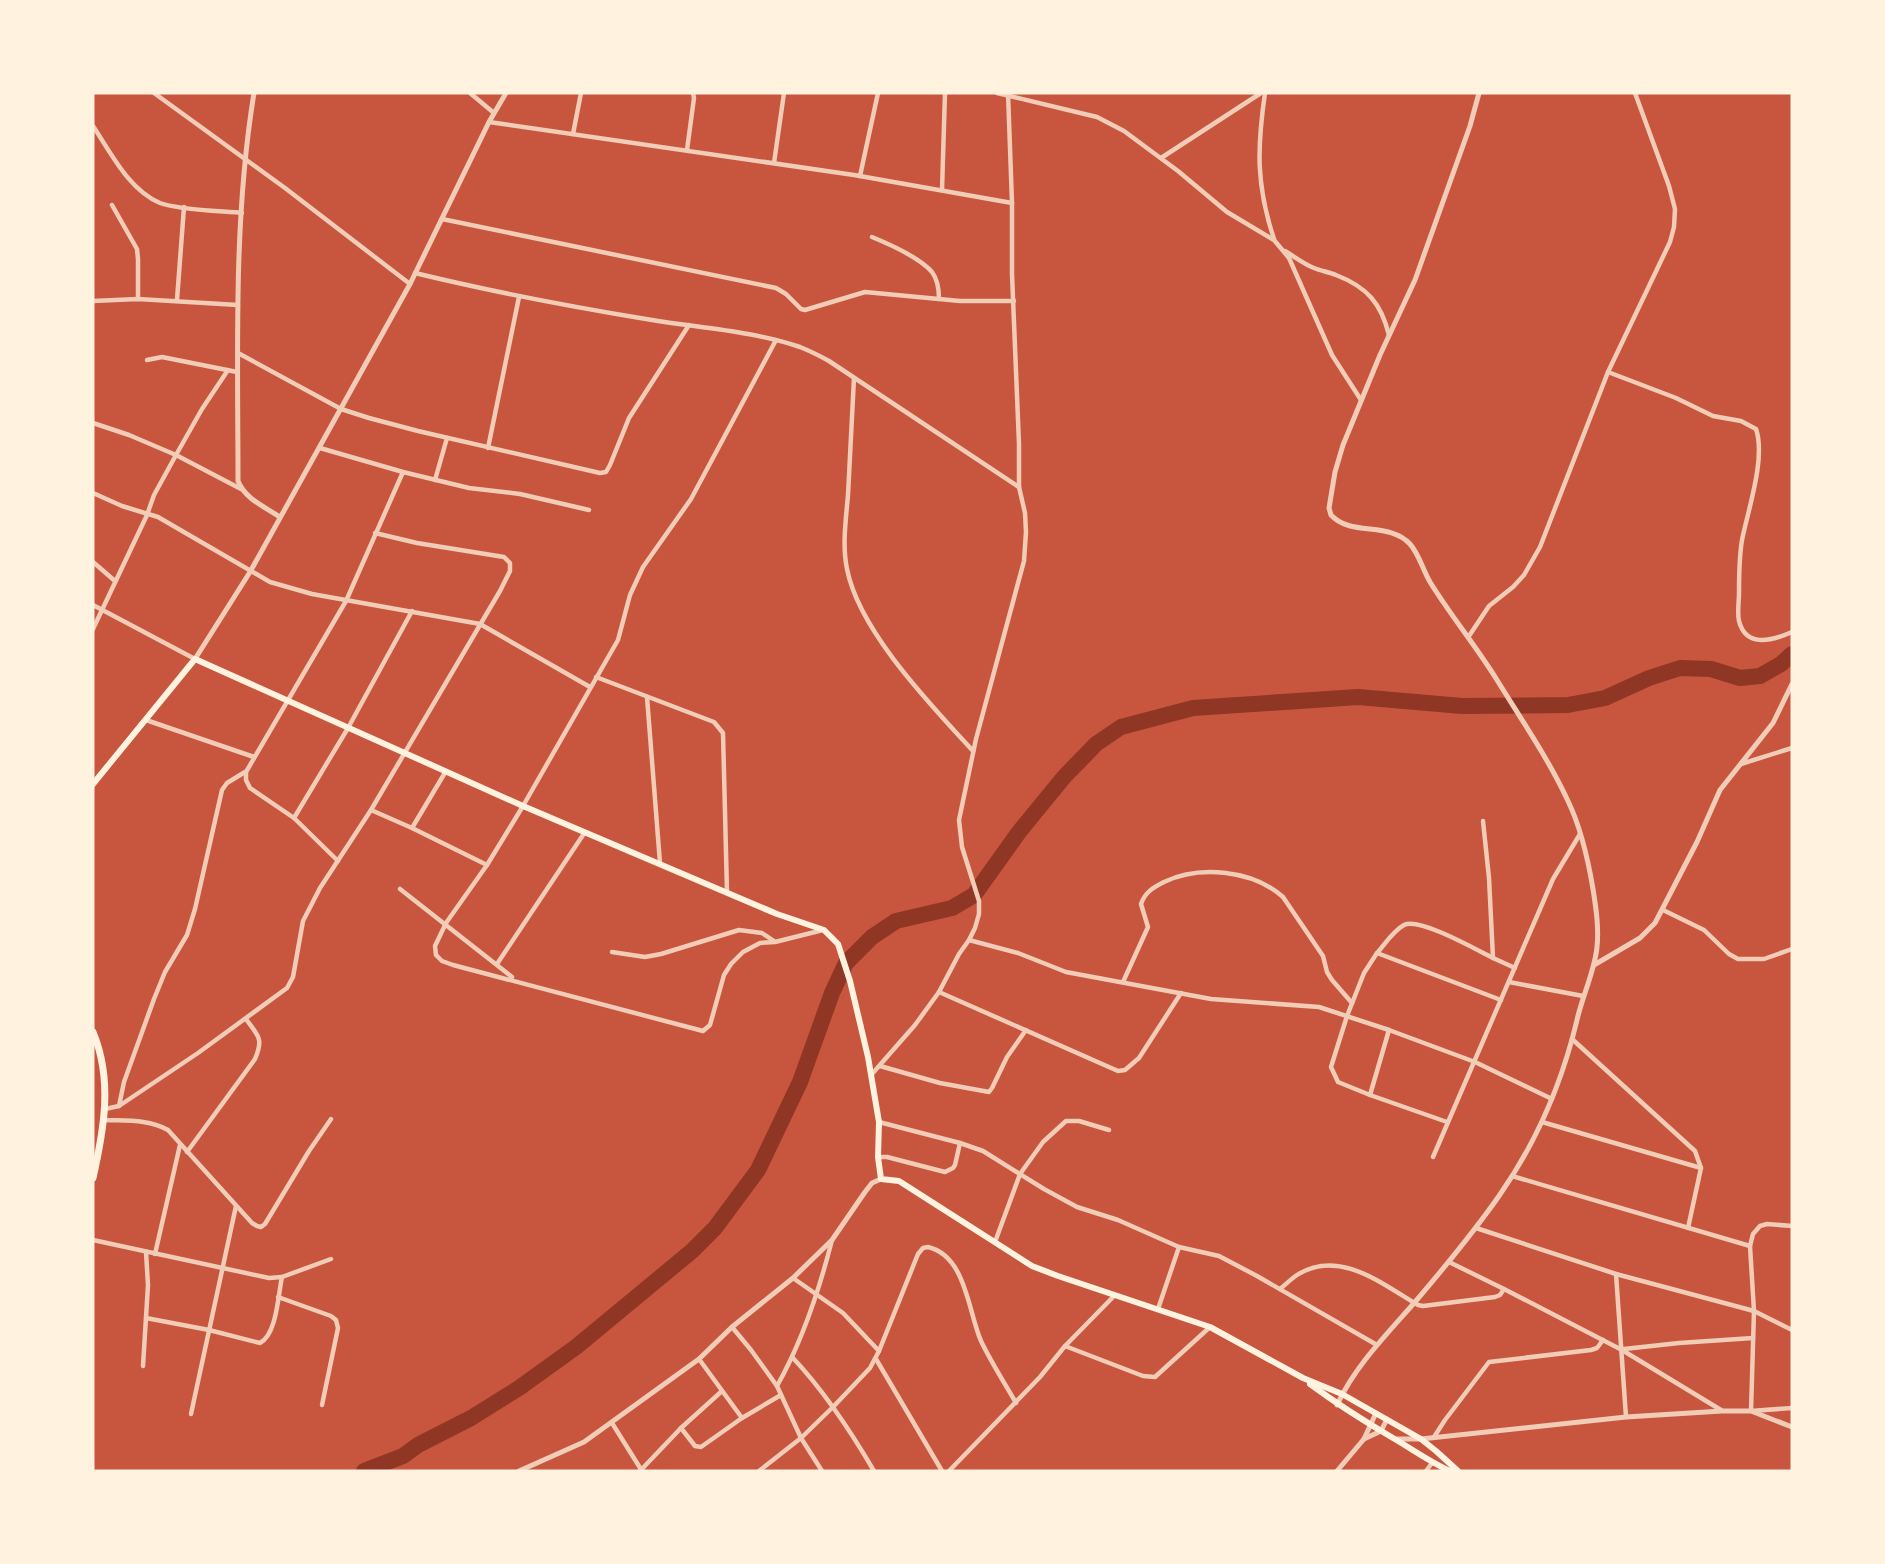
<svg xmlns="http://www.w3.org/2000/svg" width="1885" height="1564" font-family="'IBM Plex Sans',sans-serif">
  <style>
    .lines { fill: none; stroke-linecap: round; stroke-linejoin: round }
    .river { stroke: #8f3625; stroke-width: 16 }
    .minor { stroke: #f1ccb7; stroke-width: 4.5 }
    .tertiary { stroke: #f1ccb7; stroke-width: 5 }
    .secondary { stroke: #fff3e0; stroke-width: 6 }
    .primary { stroke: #fff3e0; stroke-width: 7 }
  </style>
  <rect width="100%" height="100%" fill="#c8553d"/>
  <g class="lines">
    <path class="river" d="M364,1471L403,1456L418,1445L471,1418L519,1388L576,1347L692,1251L715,1228L758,1170L800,1082L832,993L846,963L872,937L896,921L952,908L974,895L1019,832L1064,777L1096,744L1121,727L1193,708L1358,697L1462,706L1568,705L1605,698L1649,678L1680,668L1711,669L1740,678L1760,676L1781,664L1792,654"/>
    <g class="minor">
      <path d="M154,93L285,188L410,284"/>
      <path d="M470,93L494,113"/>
      <path d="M997,93L1097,117L1124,131L1178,171L1227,212L1274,240L1289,258L1332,355L1361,400"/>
      <path d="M1265,93C1257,148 1256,185 1274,239"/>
      <path d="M489,122L854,175L1012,203"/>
      <path d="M93,126C111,153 129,190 160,203C178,210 221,211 242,213"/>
      <path d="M573,134L581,93"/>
      <path d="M687,150L694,98L693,93"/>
      <path d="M1161,158L1261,93"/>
      <path d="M774,163L784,93"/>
      <path d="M860,176L878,93"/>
      <path d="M942,190L945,93"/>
      <path d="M112,205L137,249L138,259V299"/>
      <path d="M442,219L776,288L786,294L801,309L805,310L865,292L960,301H1014"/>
      <path d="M872,237C889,244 919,257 932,272C938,280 939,290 939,299"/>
      <path d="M1285,251C1295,257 1304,264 1314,268C1321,271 1329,272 1336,275C1367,287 1381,303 1389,335"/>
      <path d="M415,273C493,292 573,307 652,320C701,328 753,331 800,347C810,351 820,356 829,361L1019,487"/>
      <path d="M177,300L184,207"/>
      <path d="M93,301L138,299L238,305"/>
      <path d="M776,340L691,499L643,567L630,595L618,640L523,806L487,865L446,923L435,946L436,955L442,961L453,965L703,1031L710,1025L724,975L731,964L743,952L760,943L775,942L823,930"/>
      <path d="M238,353L341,409L369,418L418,431L600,473L606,472L610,465L629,418L689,325"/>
      <path d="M147,360L162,357L237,372"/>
      <path d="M1608,372L1676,398L1713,416L1741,421L1756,429C1766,458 1748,510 1742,540C1739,558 1739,576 1739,594C1739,602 1737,613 1739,621C1746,649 1774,640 1792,632"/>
      <path d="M854,378C852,417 850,456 848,495C846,519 842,545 847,569C859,631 931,705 973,751"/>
      <path d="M93,423L129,435L176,455L202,409L228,370"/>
      <path d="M320,448L403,472L469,488L520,494L589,510"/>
      <path d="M488,448L519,297"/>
      <path d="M403,472L346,601L246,772V780L250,788L294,818L348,728L412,611"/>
      <path d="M435,480L447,438"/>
      <path d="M93,493L122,506L158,517L270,582L312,594L480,624L590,687"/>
      <path d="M93,562L115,581"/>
      <path d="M93,605L195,659"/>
      <path d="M93,629L147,515L154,495L176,455L241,489"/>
      <path d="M1469,636L1489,606L1513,587L1524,575L1540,547L1608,372L1670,242L1674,227L1675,209L1669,186L1635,93"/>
      <path d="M596,677L714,722L723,733L727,892"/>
      <path d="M647,697L660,863"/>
      <path d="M146,720L254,757"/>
      <path d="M1741,764L1792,748"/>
      <path d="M371,810L412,828L487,865"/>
      <path d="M294,818L338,861"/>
      <path d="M1483,821L1489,878L1493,958L1515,968"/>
      <path d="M412,828L446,771"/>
      <path d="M400,889L512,977"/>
      <path d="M1663,910L1704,930L1729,954L1738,959H1764L1792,949"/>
      <path d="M969,940L1018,953L1066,972L1211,999L1319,1007L1389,1030L1475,1062L1552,1099"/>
      <path d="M612,952L645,957L661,954L739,930L762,933L774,941"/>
      <path d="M1377,953C1385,944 1393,931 1404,925C1419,917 1477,950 1493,958"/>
      <path d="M497,964L585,832"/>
      <path d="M1123,982L1148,927L1141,904C1145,892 1154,887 1164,882C1200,865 1253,870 1283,897L1323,956L1327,972L1332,980L1352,1003"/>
      <path d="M1509,982L1583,996"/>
      <path d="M939,992L1118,1071L1125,1070L1139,1058L1181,993"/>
      <path d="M1389,1030L1370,1095L1338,1082L1331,1067L1347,1016L1364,973L1377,953L1501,1000"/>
      <path d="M1572,1039L1695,1151L1701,1168L1688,1228"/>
      <path d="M880,1066L940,1083L989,1092L992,1088L1007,1057L1026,1030"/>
      <path d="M872,1074L915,1025L939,992L959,954L969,940L975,928L979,914V901L962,847L959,820L976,739L1024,561L1026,532L1025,513L1019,487V444L1012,274V203L1008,93"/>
      <path d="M1370,1095L1447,1122"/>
      <path d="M119,1106L124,1082L154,999L165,972L187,935L195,909L222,790L227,783L245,772"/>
      <path d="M105,1109L119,1106L198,1053L287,988L293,977L303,921L320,888L371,810L500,591L510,571V563L504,557L417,543L375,533"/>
      <path d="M104,1120C126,1121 149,1119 168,1130L252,1223L257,1226L261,1227L265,1224L309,1151L331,1119"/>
      <path d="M879,1122L960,1143L983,1151L1044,1189L1077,1207L1118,1220L1179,1247L1219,1256L1257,1276L1377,1345"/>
      <path d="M1542,1122L1701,1168"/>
      <path d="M187,1152L255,1059C264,1038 258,1036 246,1019"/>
      <path d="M878,1157H887L945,1172L953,1168L955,1165L960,1143"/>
      <path d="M1433,1157L1553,879L1580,834"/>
      <path d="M1512,1176L1750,1246"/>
      <path d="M1792,1226L1767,1224L1760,1226L1753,1234L1750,1246L1754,1311L1751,1411L1792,1408"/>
      <path d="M1476,1228L1616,1274L1754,1311L1792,1330"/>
      <path d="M93,1240L269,1278L282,1277L331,1259"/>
      <path d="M995,1242L1020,1174L1043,1142L1066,1121H1079L1109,1130"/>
      <path d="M155,1254L180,1145"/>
      <path d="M1449,1262L1504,1289L1622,1350L1721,1410"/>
      <path d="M1616,1274L1626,1417"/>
      <path d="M793,1278L843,1313L879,1351"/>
      <path d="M1280,1289C1285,1285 1291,1279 1297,1275C1339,1248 1382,1284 1418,1305L1423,1306L1495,1297L1500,1295L1504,1289"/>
      <path d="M278,1297L331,1316L336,1320L338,1328L322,1405"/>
      <path d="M1158,1309L1179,1247"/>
      <path d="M146,1318L209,1330L260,1343C277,1334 278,1295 282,1277"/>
      <path d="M732,1327L751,1350L777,1386L801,1438L822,1471"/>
      <path d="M1065,1346L1143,1376L1155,1377L1210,1327"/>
      <path d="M1624,1349L1679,1343L1753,1338"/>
      <path d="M793,1358C825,1392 850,1430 874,1471"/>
      <path d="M699,1359L742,1418"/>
      <path d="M876,1359L942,1471"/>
      <path d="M143,1366L148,1285L146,1252"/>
      <path d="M777,1386C803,1340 819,1291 832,1240"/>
      <path d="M191,1414L236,1206"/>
      <path d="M612,1423L642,1471"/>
      <path d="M681,1428L695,1446L701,1447L742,1418L781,1395"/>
      <path d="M1434,1437L1445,1420L1489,1362L1591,1350L1597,1348L1603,1340"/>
      <path d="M640,1471L681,1428L722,1391"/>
      <path d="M759,1471L801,1438L834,1406L870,1368L879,1351L918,1254L923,1248L928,1247C966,1256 968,1311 981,1341C991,1362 1004,1382 1016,1403"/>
      <path d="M949,1471L1040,1377L1065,1346L1115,1295"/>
      <path d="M1426,1471L1432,1463"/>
    </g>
    <g class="tertiary">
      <path d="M254,93C233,221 238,352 238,481C245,499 265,507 280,517"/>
      <path d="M195,659L250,572L410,284L489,122L506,93"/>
      <path d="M1594,965L1640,938L1655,923L1697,842L1720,790L1773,723L1792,684"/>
      <path d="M1337,1405C1355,1366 1387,1334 1415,1302C1444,1268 1473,1233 1499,1196C1536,1143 1562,1083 1577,1020C1582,997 1595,970 1597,947C1599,927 1596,908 1593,889C1588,859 1581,828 1568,801C1548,758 1521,719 1497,680C1476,646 1451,616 1430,582C1423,570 1419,554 1410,544C1389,521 1351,537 1331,515L1329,508L1335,472L1343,445L1380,355L1415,280L1470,126L1479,93"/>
      <path d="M1364,1439L1381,1431L1387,1419"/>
      <path d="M1397,1439H1421L1626,1417L1722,1411H1751L1792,1427"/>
      <path d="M519,1471L584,1442L699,1359L732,1327L793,1278L832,1240L865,1192L872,1183L881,1179"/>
      <path d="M1337,1471L1364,1439L1376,1413"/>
    </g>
    <g class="secondary">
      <path d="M93,784L195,659L523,806L777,914L824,930L838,944L850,981L868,1057L879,1122L878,1157L881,1179L899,1181L1032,1266L1058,1276L1210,1327L1303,1378L1342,1394L1421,1439L1436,1451L1458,1471"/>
      <path d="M1310,1384C1337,1404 1364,1421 1393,1438C1412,1449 1430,1462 1450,1471"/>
    </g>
    <path class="primary" d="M93,1032C113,1080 104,1129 93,1178"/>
  </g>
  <rect width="1885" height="1564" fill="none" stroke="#fff3e0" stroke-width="189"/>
</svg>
